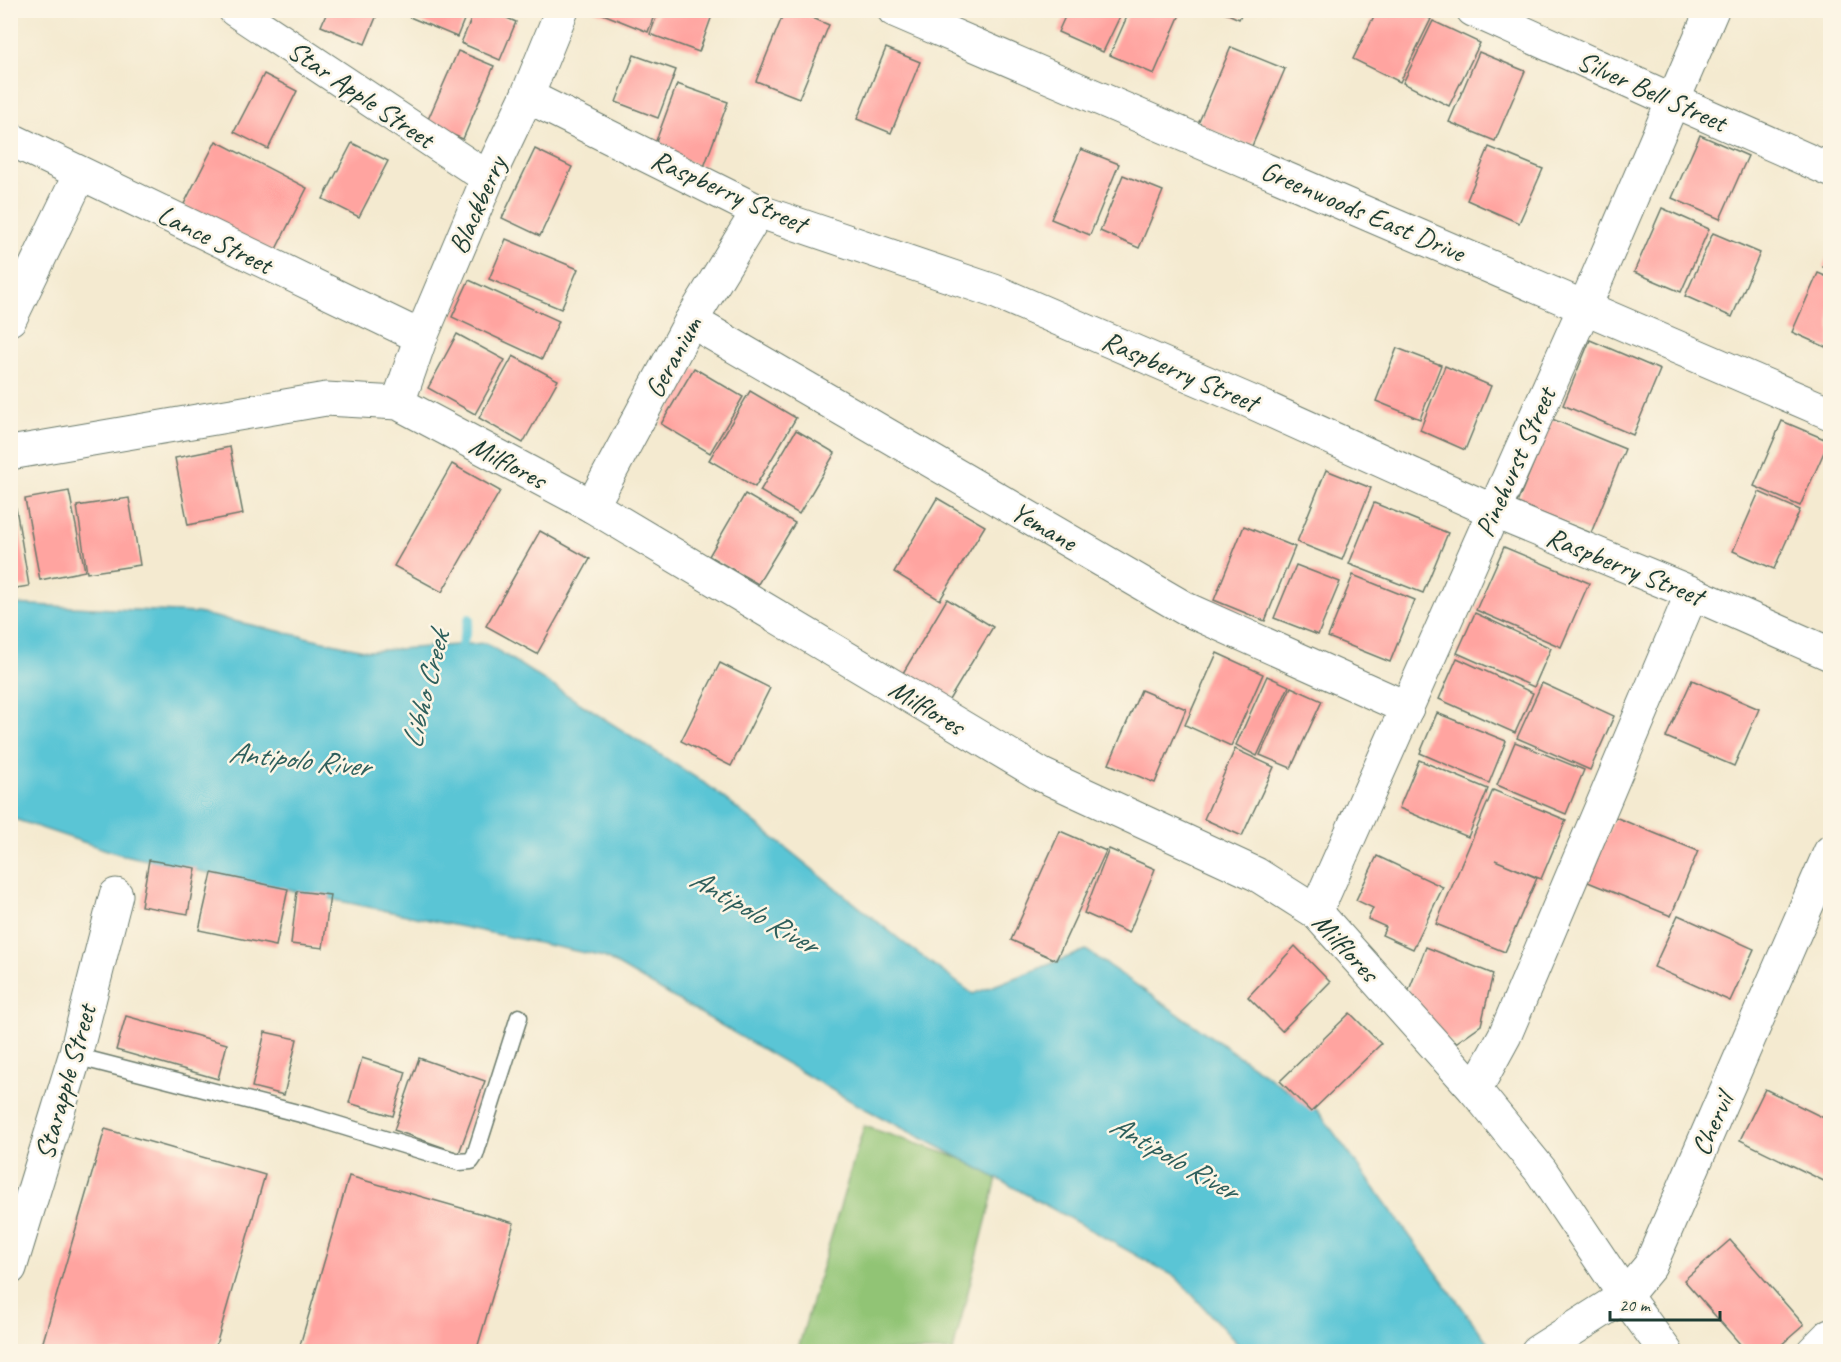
<svg xmlns="http://www.w3.org/2000/svg" width="1841" height="1362" font-family="Caveat,sans-serif">
  <style>
    .green { fill: #91c475; stroke: #588054; stroke-width: 1.5 }
    .water { fill: #5ac5d5; stroke: #3c8184; stroke-width: 1.5 }
    .lines { fill: none; stroke-linecap: round; stroke-linejoin: round }
    .stream { stroke: #5ac5d5; stroke-width: 10 }
    .building { fill: #ffa4a0 }
    .lane-casing { stroke: #6a7a6b; stroke-width: 19 }
    .street-casing { stroke: #6a7a6b; stroke-width: 35 }
    .secondary-casing { stroke: #6a7a6b; stroke-width: 35 }
    .lane { stroke: #fff; stroke-width: 16 }
    .street { stroke: #fff; stroke-width: 33 }
    .secondary { stroke: #fff; stroke-width: 33 }
    .labels { text-anchor: middle; dominant-baseline: central; stroke-width: 5; stroke-linejoin: round; paint-order: stroke }
    .street-label { font-size: 28px; fill: #1f3d34; stroke: #fcf5e5 }
    .water-label { font-size: 30px; font-style: italic; fill: #2e5f5c; stroke: #fcf5e5 }
  </style>
  <rect width="100%" height="100%" fill="#fcf5e5"/>
  <filter id="ink" filterUnits="userSpaceOnUse"><feTurbulence type="fractalNoise" baseFrequency=".0167" numOctaves="2"/><feDisplacementMap in="SourceGraphic" scale="12" xChannelSelector="R" yChannelSelector="G"/><feConvolveMatrix kernelMatrix="1 2 1 2 8 2 1 2 1" color-interpolation-filters="sRGB"/></filter>
  <filter id="wash" filterUnits="userSpaceOnUse"><feTurbulence type="fractalNoise" baseFrequency=".008" numOctaves="4" result="noise"/><feDisplacementMap in="SourceGraphic" scale="24" xChannelSelector="R" yChannelSelector="G"/><feGaussianBlur stdDeviation="1.35" result="paint"/><feColorMatrix in="noise" values="0 0 0 0 0 0 0 0 0 0 0 0 0 0 0 0 0 1.4 0 .05"/><feComposite in="paint" operator="in"/></filter>
  <g filter="url(#wash)">
    <rect width="100%" height="100%" fill="#f4ead0"/>
    <path class="green" d="M864,1126L962,1159L997,1178L953,1351L797,1352Z"/>
    <path class="water" d="M11,604L197,613L368,651L486,643L709,786L904,943L973,994L1086,950L1318,1111L1494,1351H1244L1176,1277L962,1159L856,1104L604,957L119,854L11,818Z"/>
    <g class="lines">
      <path class="stream" d="M459,656L469,619"/>
    </g>
    <g id="blocks">
      <g class="building">
        <path d="M328,10H379L365,44L321,26Z"/>
        <path d="M407,10H468L457,37L405,15Z"/>
        <path d="M475,10H489L516,22L500,60L461,43Z"/>
        <path d="M593,10H656L648,32Z"/>
        <path d="M659,10H714L699,52L650,34Z"/>
        <path d="M785,10H794L829,25L799,98L756,81Z"/>
        <path d="M1068,10H1123L1103,52L1058,32Z"/>
        <path d="M1130,10H1182L1154,74L1110,55Z"/>
        <path d="M1219,10H1243L1239,19Z"/>
        <path d="M1377,10H1413L1431,19L1400,82L1353,59Z"/>
        <path d="M1433,21L1480,43L1449,106L1403,83Z"/>
        <path d="M1231,47L1285,69L1252,146L1198,124Z"/>
        <path d="M886,48L920,62L891,133L857,119Z"/>
        <path d="M458,51L494,66L463,139L426,124Z"/>
        <path d="M1479,52L1525,71L1495,141L1449,122Z"/>
        <path d="M634,55L676,70L658,118L616,102Z"/>
        <path d="M264,74L297,91L268,149L234,132Z"/>
        <path d="M677,84L728,102L704,167L653,149Z"/>
        <path d="M1700,135L1748,156L1720,219L1672,198Z"/>
        <path d="M216,141L307,188L274,253L183,206Z"/>
        <path d="M352,143L388,161L359,217L323,199Z"/>
        <path d="M1489,147L1543,169L1519,223L1467,200Z"/>
        <path d="M535,149L572,167L540,236L502,218Z"/>
        <path d="M1081,149L1119,164L1090,235L1051,219Z"/>
        <path d="M1123,175L1163,191L1139,248L1100,231Z"/>
        <path d="M1662,208L1709,229L1681,292L1634,272Z"/>
        <path d="M1713,233L1760,253L1732,317L1685,296Z"/>
        <path d="M506,239L578,269L561,309L489,279Z"/>
        <path d="M1830,251V270L1823,267Z"/>
        <path d="M1818,273L1830,278V349L1792,332Z"/>
        <path d="M469,280L559,321L542,359L452,317Z"/>
        <path d="M457,334L505,360L475,414L428,388Z"/>
        <path d="M1590,340L1660,370L1633,435L1563,405Z"/>
        <path d="M1397,348L1441,365L1420,419L1376,401Z"/>
        <path d="M513,356L558,380L523,443L479,418Z"/>
        <path d="M1445,366L1491,386L1465,450L1420,430Z"/>
        <path d="M694,368L743,397L710,453L661,424Z"/>
        <path d="M750,391L796,418L755,487L709,460Z"/>
        <path d="M1552,419L1625,449L1591,533L1517,503Z"/>
        <path d="M1782,421L1829,441L1800,506L1754,486Z"/>
        <path d="M796,430L835,453L799,514L760,491Z"/>
        <path d="M230,447L243,514L188,525L175,458Z"/>
        <path d="M452,464L500,491L442,592L394,566Z"/>
        <path d="M1326,470L1371,488L1342,560L1297,542Z"/>
        <path d="M69,491L85,571L40,580L25,499Z"/>
        <path d="M1759,492L1800,510L1774,569L1733,551Z"/>
        <path d="M745,494L795,523L758,584L709,556Z"/>
        <path d="M129,498L140,565L87,573L77,506Z"/>
        <path d="M937,498L985,526L940,600L894,572Z"/>
        <path d="M1374,503L1448,533L1423,593L1349,564Z"/>
        <path d="M10,508H16L29,586L10,589Z"/>
        <path d="M1244,526L1295,547L1265,621L1214,600Z"/>
        <path d="M540,531L590,559L537,654L486,626Z"/>
        <path d="M1504,547L1589,583L1561,647L1476,610Z"/>
        <path d="M1296,565L1340,582L1318,635L1274,618Z"/>
        <path d="M1353,575L1415,600L1390,662L1328,637Z"/>
        <path d="M947,599L993,627L946,705L900,678Z"/>
        <path d="M1475,613L1551,648L1534,687L1457,653Z"/>
        <path d="M1217,653L1263,674L1231,746L1185,725Z"/>
        <path d="M1457,658L1533,693L1515,733L1439,699Z"/>
        <path d="M720,663L770,688L731,766L681,741Z"/>
        <path d="M1267,676L1289,686L1257,756L1236,745Z"/>
        <path d="M1692,680L1759,709L1734,766L1666,737Z"/>
        <path d="M1542,683L1614,716L1590,770L1517,738Z"/>
        <path d="M1291,687L1322,701L1291,768L1260,755Z"/>
        <path d="M1141,690L1186,709L1155,783L1109,764Z"/>
        <path d="M1437,713L1506,741L1489,783L1420,753Z"/>
        <path d="M1515,742L1584,770L1566,814L1497,785Z"/>
        <path d="M1235,749L1274,767L1242,836L1204,819Z"/>
        <path d="M1419,760L1488,789L1468,837L1399,808Z"/>
        <path d="M1493,790L1566,820L1541,879L1495,860L1537,878L1505,952L1436,924Z"/>
        <path d="M1615,817L1698,851L1671,916L1588,882Z"/>
        <path d="M1060,831L1106,851L1056,960L1011,940Z"/>
        <path d="M1109,849L1155,869L1129,933L1084,913Z"/>
        <path d="M1377,856L1443,887L1413,949L1382,935L1386,927L1368,919L1373,908L1356,900Z"/>
        <path d="M149,860L196,868L188,914L141,906Z"/>
        <path d="M212,873L288,889L276,946L199,930Z"/>
        <path d="M297,891L330,895L323,948L291,944Z"/>
        <path d="M1678,915L1754,949L1730,1001L1654,967Z"/>
        <path d="M1295,946L1330,982L1282,1031L1248,997Z"/>
        <path d="M1426,947L1493,974L1481,1025L1457,1042L1433,1037L1407,995Z"/>
        <path d="M1350,1013L1381,1044L1311,1112L1280,1081Z"/>
        <path d="M126,1016L227,1044L218,1079L116,1050Z"/>
        <path d="M265,1032L297,1039L284,1095L252,1087Z"/>
        <path d="M362,1058L406,1072L393,1116L349,1103Z"/>
        <path d="M419,1058L485,1081L459,1153L394,1130Z"/>
        <path d="M1765,1089L1830,1121V1184L1740,1140Z"/>
        <path d="M105,1129L265,1175L214,1352H40Z"/>
        <path d="M349,1176L514,1223L476,1352H298Z"/>
        <path d="M1730,1240L1804,1325L1773,1352H1747L1684,1280Z"/>
      </g>
    </g>
  </g>
  <g filter="url(#ink)">
    <use href="#blocks" fill-opacity="0" stroke="#6a7a6b" stroke-width="1.5"/>
    <g class="lines">
      <g class="lane-casing">
        <path id="lane" d="M75,1056L309,1116L459,1162L471,1161L475,1155L519,1017"/>
      </g>
      <g class="street-casing">
        <g id="street">
          <path d="M235,10L488,178"/>
          <path d="M1473,10L1674,101L1830,170"/>
          <path d="M527,96L758,211L994,291L1254,403L1493,511L1692,593L1830,654"/>
          <path d="M10,139L421,337"/>
          <path d="M10,319L80,174"/>
          <path d="M691,321L1186,609L1407,708"/>
          <path d="M398,403L421,337L488,178L527,96L562,10"/>
          <path d="M10,453L326,399L398,403L592,506L1042,775L1256,874L1316,912L1475,1090L1541,1171L1625,1296L1666,1352"/>
          <path d="M592,506L691,321L758,211"/>
          <path d="M1316,912L1585,306L1712,10"/>
          <path d="M1475,1090L1505,1035L1692,593"/>
          <path d="M10,1268L75,1056L116,895"/>
          <path d="M1537,1352L1625,1296L1650,1266L1830,852"/>
          <path d="M1813,1352L1830,1335"/>
        </g>
      </g>
      <g class="secondary-casing">
        <path id="secondary" d="M894,10L1830,413"/>
      </g>
      <use href="#lane" class="lane"/>
      <use href="#street" class="street"/>
      <use href="#secondary" class="secondary"/>
    </g>
  </g>
  <g class="labels">
    <g class="street-label">
      <text transform="translate(1652 91) rotate(24)">Silver Bell Street</text>
      <text transform="translate(361 94) rotate(34)">Star Apple Street</text>
      <text transform="translate(729 191) rotate(24)">Raspberry Street</text>
      <text transform="translate(477 205) rotate(-66)">Blackberry</text>
      <text transform="translate(1363 211) rotate(23)">Greenwoods East Drive</text>
      <text transform="translate(215 239) rotate(26)">Lance Street</text>
      <text transform="translate(673 357) rotate(-61)">Geranium</text>
      <text transform="translate(1180 371) rotate(23)">Raspberry Street</text>
      <text transform="translate(508 462) rotate(28)">Milflores</text>
      <text transform="translate(1515 462) rotate(-66)">Pinehurst Street</text>
      <text transform="translate(1044 526) rotate(30)">Yemane</text>
      <text transform="translate(1625 566) rotate(22)">Raspberry Street</text>
      <text transform="translate(927 707) rotate(31)">Milflores</text>
      <text transform="translate(1346 947) rotate(47)">Milflores</text>
      <text transform="translate(65 1082) rotate(-74)">Starapple Street</text>
      <text transform="translate(1712 1124) rotate(-66)">Chervil</text>
    </g>
    <g class="water-label">
      <text transform="translate(425 690) rotate(-76)">Libho Creek</text>
      <text transform="translate(299 759) rotate(6)">Antipolo River</text>
      <text transform="translate(754 911) rotate(30)">Antipolo River</text>
      <text transform="translate(1174 1157) rotate(30)">Antipolo River</text>
    </g>
  </g>
  <rect width="1841" height="1362" fill="none" stroke="#fcf5e5" stroke-width="36"/>
  <path d="M1610 1311v9h110v-9" fill="none" stroke="#1f3d34" stroke-width="3"/>
  <text x="1619" y="1311" font-size="18" fill="#1f3d34" stroke="#fcf5e5" stroke-width="4.5" paint-order="stroke">20 m</text>
</svg>
